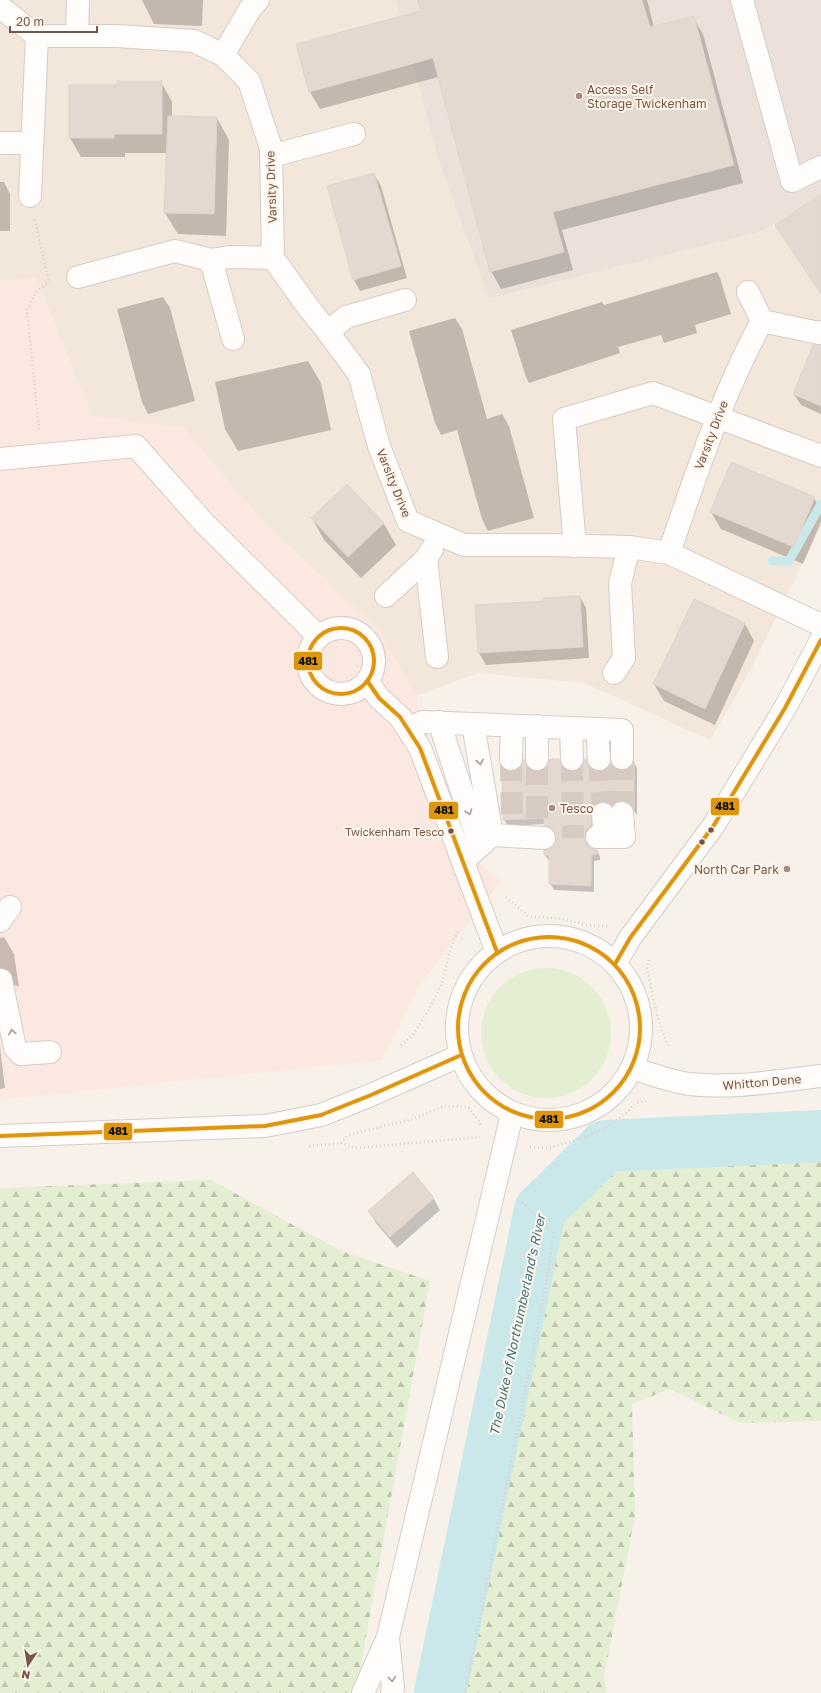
<svg xmlns="http://www.w3.org/2000/svg" width="821" height="1693" font-family="'Golos Text',sans-serif">
  <style>
    .residential { fill: #f3e6da }
    .commercial { fill: #fbe8e0 }
    .industrial { fill: #ebe1da }
    .grass { fill: #e4eed3 }
    .forest { fill: url(#forest-firs) }
    .shadow { fill: #0003 }
    .lines { fill: none; stroke-linecap: round; stroke-linejoin: round }
    .stream { stroke: #cae8e9; stroke-width: 9 }
    .river { stroke: #cae8e9; stroke-width: 52 }
    .building { fill: #e4d9d1; stroke: #e0d4cc }
    .minor-tunnel { stroke: #d7cac2; stroke-width: 22; stroke-dasharray: 22 11; stroke-linecap: butt }
    .minor-casing { stroke: #d6ccc6; stroke-width: 24 }
    .path { stroke: #dad1cd; stroke-width: 2.5; stroke-dasharray: 1 3; stroke-linecap: butt }
    .minor { stroke: #fefdfc; stroke-width: 22 }
    .bus-1-casing { stroke: #fff6eb; stroke-width: 7 }
    .bus-1 { stroke: #dd960e; stroke-width: 4 }
    .oneway { stroke: #ad9990 }
    .poi-dot { fill: #a48c81; stroke: #fff6eb; stroke-width: 1.5 }
    .bus-dot { fill: #775648; stroke: #fff6eb; stroke-width: 1.5 }
    .labels { text-anchor: middle; dominant-baseline: central; stroke-width: 4; stroke-linejoin: round; paint-order: stroke }
    .bus-label { font-size: 11px; fill: #775648; stroke: #fff6eb; text-anchor: end }
    .poi-label { font-size: 12px; fill: #775648; stroke: #fff6eb; text-anchor: start }
    .street-label { font-size: 12px; fill: #775648; stroke: #fff6eb }
    .water-label { font-size: 13px; font-style: italic; fill: #3a767e; stroke: #fff6eb }
    .line-badge { stroke: #fff6eb; stroke-width: 1.5 }
    .pale-badge-label { font-size: 11px; text-anchor: middle; font-weight: bold; fill: #111 }
  </style>
  <defs>
    <pattern id="forest-firs" width="22" height="20" patternUnits="userSpaceOnUse"><rect width="22" height="20" fill="#e4eed3"/><path d="M5 1l3.5 6h-7zM16 11l3.5 6h-7z" fill="#bec4ad"/></pattern>
  </defs>
  <rect width="100%" height="100%" fill="#f7f1ea"/>
  <path class="residential" d="M0,0H396L438,158L775,225L821,203V526L749,673L710,740L585,683L478,673L416,696L379,630L263,522L184,428L93,417L36,278L0,281Z"/>
  <path class="commercial" d="M36,278L93,416L184,428L263,522L379,630L416,696L423,722L475,860L501,881L420,984L382,1060L0,1100V281Z"/>
  <path class="industrial" d="M396,0H821V203L755,233L489,298L438,158Z"/>
  <circle class="grass" cx="546" cy="1033" r="65"/>
  <g class="forest">
    <path d="M821,1122V1421L740,1423L670,1389L632,1404L635,1515L604,1678L607,1693H452L488,1514L538,1291L513,1241L531,1180L665,1131Z"/>
    <path d="M211,1180L341,1251L430,1281L356,1693H0V1188Z"/>
  </g>
  <g class="shadow">
    <path d="M142,0H203L202,26L154,24Z"/>
    <path d="M419,0H647L654,27L693,17L703,34L743,183L562,230L573,270L501,289L491,271L438,77L320,109L310,92L297,45L422,11Z"/>
    <path d="M161,82L172,102V117L217,118L229,140L226,236L178,234L165,213L168,153H125V157H81L70,138L118,86Z"/>
    <path d="M374,174L381,186L407,278L360,291L354,280Z"/>
    <path d="M0,182H4L10,194V231H0Z"/>
    <path d="M717,272L720,278L731,314L695,325L697,333L664,343L661,335L618,347L620,353L529,383L526,377L511,330L602,302L604,305Z"/>
    <path d="M163,297L170,308L195,401L148,414L142,402L117,309Z"/>
    <path d="M455,318L462,329L487,419L502,414L509,426L534,518L488,531L482,519L457,430L441,435L435,423L409,331Z"/>
    <path d="M821,347V414L801,405L794,394Z"/>
    <path d="M308,361L321,383L331,430L238,451L225,429L215,382Z"/>
    <path d="M347,485L384,524L396,545L361,578L324,540L312,518Z"/>
    <path d="M814,498L821,510V522L803,564L721,529L711,512Z"/>
    <path d="M580,597L586,608L589,658L486,665L479,653L544,601Z"/>
    <path d="M745,624L754,641L715,725L664,701L654,684Z"/>
    <path d="M559,760L565,771L573,772L579,770L586,760L590,769L593,771L600,772L615,769L622,771L629,769L634,763L637,768V815L631,808L625,807L590,837L588,847L597,850L600,857V860L594,861V892L554,890L550,883L549,861L545,855L555,845L557,839L555,834L549,832L545,824L508,826L504,820L510,772L530,770L537,772L543,771Z"/>
    <path d="M4,937L14,954L19,987L15,985H8L0,991V938Z"/>
    <path d="M0,1047L5,1088L0,1089Z"/>
    <path d="M413,1173L434,1199L440,1210L397,1248L376,1223L369,1211Z"/>
  </g>
  <g class="lines">
    <path class="stream" d="M772,561H789L821,504"/>
    <path class="river" d="M440,1693L540,1210L605,1146L821,1136"/>
  </g>
  <g class="building">
    <path d="M418,0H642L650,27L694,16L734,165L553,212L564,252L490,272L433,58L309,92L296,44L421,11Z"/>
    <path d="M117,81H162V134H114V138H69V85H117Z"/>
    <path d="M168,116L217,117L214,214L164,213Z"/>
    <path d="M374,173L401,266L353,280L327,186Z"/>
    <path d="M821,194V294L775,225Z"/>
    <path d="M813,345H821V406L793,394Z"/>
    <path d="M731,462L815,497L794,547L710,512Z"/>
    <path d="M347,484L384,523L348,557L311,518Z"/>
    <path d="M580,596L583,647L478,653L475,605L543,601V598Z"/>
    <path d="M694,599L745,623L705,709L653,684Z"/>
    <path d="M524,759L530,770L537,771L544,770L548,765L550,759H559L562,766L566,770L572,771L579,769L583,765L584,759H586L588,766L593,770L599,771L606,769L611,763L616,769L622,770L628,769L633,765L634,761V812L632,806L627,802L621,801L615,803L612,806L608,803L602,802L596,804L592,809L591,826L586,830L585,837L586,844L591,848L597,850V854L591,855V886L549,884V855H544V850L550,849L554,845L556,838L555,833L551,828L544,825V818L503,820L502,768L510,771L517,770L521,766Z"/>
    <path d="M413,1172L434,1198L390,1237L368,1211Z"/>
  </g>
  <g class="lines">
    <g class="minor-tunnel">
      <path d="M622,758V813"/>
      <path d="M511,759L512,819"/>
      <path d="M572,759L573,838"/>
      <path d="M599,759L603,814"/>
      <path d="M537,818V759"/>
    </g>
    <g class="minor-casing">
      <g id="minor">
        <path d="M742,0L792,181L821,167"/>
        <path d="M0,7L37,36"/>
        <path d="M77,36L78,0"/>
        <path d="M223,55L250,9L258,0"/>
        <path d="M0,143H32"/>
        <path d="M271,156L354,134"/>
        <path d="M30,196L37,36H117L194,41L223,55L249,81L271,148L273,258"/>
        <path d="M78,277L175,251L211,260"/>
        <path d="M748,292L762,321C722,395 696,474 669,553L821,625"/>
        <path d="M762,321L819,333L821,332"/>
        <path d="M328,332L346,317L405,300"/>
        <path d="M233,339L211,260L229,257L273,258L308,307L328,332L359,374L379,446L408,521L464,545H551L629,547L669,553"/>
        <path d="M0,459L136,446L204,523L318,636"/>
        <path d="M575,546L564,419L653,393L821,456"/>
        <path d="M426,559L437,657"/>
        <path d="M386,596L426,559L432,549"/>
        <circle cx="341" cy="661" r="33"/>
        <path d="M614,673L624,658L620,583L629,547"/>
        <path d="M368,682L379,698L400,717L420,748L497,952"/>
        <path d="M439,722L480,846"/>
        <path d="M537,726V759"/>
        <path d="M407,728L423,722L622,730V758"/>
        <path d="M571,728L572,759"/>
        <path d="M597,729L599,759"/>
        <path d="M511,759L512,726"/>
        <path d="M603,814L605,837"/>
        <path d="M492,835L544,838"/>
        <path d="M597,837H624L622,813"/>
        <path d="M463,861L492,835L473,724"/>
        <path d="M0,921L10,907"/>
        <circle cx="549" cy="1028" r="92"/>
        <path d="M615,964L630,938L714,825L785,708L821,640"/>
        <path d="M1,980L15,1048L21,1054L50,1052"/>
        <path d="M632,1068C651,1074 669,1081 689,1084C733,1089 777,1081 821,1076"/>
        <path d="M0,1136L265,1126L321,1115L371,1095L459,1056"/>
        <path d="M388,1638L393,1688L392,1693"/>
        <path d="M363,1693L388,1637L512,1114"/>
      </g>
    </g>
    <g class="path">
      <path d="M35,220L49,282H50"/>
      <path d="M39,429L27,310L37,291L49,282"/>
      <path d="M506,897L528,916L562,919L587,925L607,926"/>
      <path d="M649,960L647,968C653,995 657,1023 669,1048"/>
      <path d="M401,1045L412,1036L428,1011L442,984L450,950L459,929"/>
      <path d="M341,1143L348,1135L413,1119L444,1106L468,1107L479,1121L481,1127"/>
      <path d="M309,1146L341,1143L355,1148L480,1137"/>
      <path d="M530,1147L550,1148L587,1136L608,1126L626,1113L636,1103L646,1101"/>
      <path d="M465,1693L546,1284L554,1232L519,1200"/>
    </g>
    <use href="#minor" class="minor"/>
    <g class="bus-1-casing">
      <g id="bus-1">
        <circle cx="341" cy="661" r="33"/>
        <path d="M368,682L379,698L400,717L420,748L497,952"/>
        <circle cx="549" cy="1028" r="91"/>
        <path d="M615,964L630,938L714,825L785,708L821,640"/>
        <path d="M0,1136L265,1126L321,1115L371,1095L459,1056"/>
      </g>
    </g>
    <use href="#bus-1" class="bus-1"/>
  </g>
  <defs><path id="oneway-chevron" d="M-2-3.5L2.5 0L-2 3.5" fill="none" stroke-width="1.6" stroke-linecap="round" stroke-linejoin="round"/></defs>
  <g class="oneway">
    <use href="#oneway-chevron" transform="translate(480 762) rotate(80)"/>
    <use href="#oneway-chevron" transform="translate(469 812) rotate(71)"/>
    <use href="#oneway-chevron" transform="translate(12 1032) rotate(-101)"/>
    <use href="#oneway-chevron" transform="translate(392 1679) rotate(84)"/>
  </g>
  <g class="poi-dot">
    <circle cx="579" cy="96" r="4"/>
    <circle cx="552" cy="808" r="4"/>
    <circle cx="787" cy="869" r="4"/>
  </g>
  <g class="bus-dot">
    <circle cx="711" cy="830" r="3.5"/>
    <circle cx="451" cy="831" r="3.5"/>
    <circle cx="702" cy="842" r="3.5"/>
  </g>
  <g class="labels">
    <g class="bus-label">
      <text x="444" y="831">Twickenham Tesco</text>
    </g>
    <g class="poi-label">
      <text x="587" y="89">Access Self<tspan x="587" dy="14">Storage Twickenham</tspan></text>
      <text x="560" y="808">Tesco</text>
      <text x="779" y="869" text-anchor="end">North Car Park</text>
    </g>
    <g class="street-label">
      <text transform="translate(271 187) rotate(-92)">Varsity Drive</text>
      <text transform="translate(711 435) rotate(-69)">Varsity Drive</text>
      <text transform="translate(394 483) rotate(68)">Varsity Drive</text>
      <text transform="translate(762 1082) rotate(-5)">Whitton Dene</text>
    </g>
    <g class="water-label">
      <text transform="translate(517 1325) rotate(-78)">The Duke of Northumberland's River</text>
    </g>
  </g>
  <g class="line-badge">
    <rect x="293" y="651" width="30" height="20" rx="4" fill="#dd960e"/>
    <rect x="710" y="797" width="30" height="19" rx="4" fill="#dd960e"/>
    <rect x="428" y="801" width="31" height="19" rx="4" fill="#dd960e"/>
    <rect x="534" y="1110" width="30" height="19" rx="4" fill="#dd960e"/>
    <rect x="103" y="1122" width="30" height="19" rx="4" fill="#dd960e"/>
  </g>
  <g class="pale-badge-label">
    <text x="308" y="665">481</text>
    <text x="725" y="810">481</text>
    <text x="444" y="814">481</text>
    <text x="549" y="1123">481</text>
    <text x="118" y="1135">481</text>
  </g>
  <g transform="translate(28 1665) rotate(192)" stroke="#fff6eb" stroke-width="3" paint-order="stroke">
  <path d="M0-3L7 15L0 10L-7 15Z" fill="#775648"/>
  <text y="-6" font-size="11" font-weight="bold" text-anchor="middle" fill="#775648">N</text>
  </g>
  <path d="M10 26v6h87v-6" fill="none" stroke="#775648" stroke-width="2"/>
  <text x="16" y="26" font-size="12" fill="#775648" stroke="#fff6eb" stroke-width="3" paint-order="stroke">20 m</text>
</svg>
